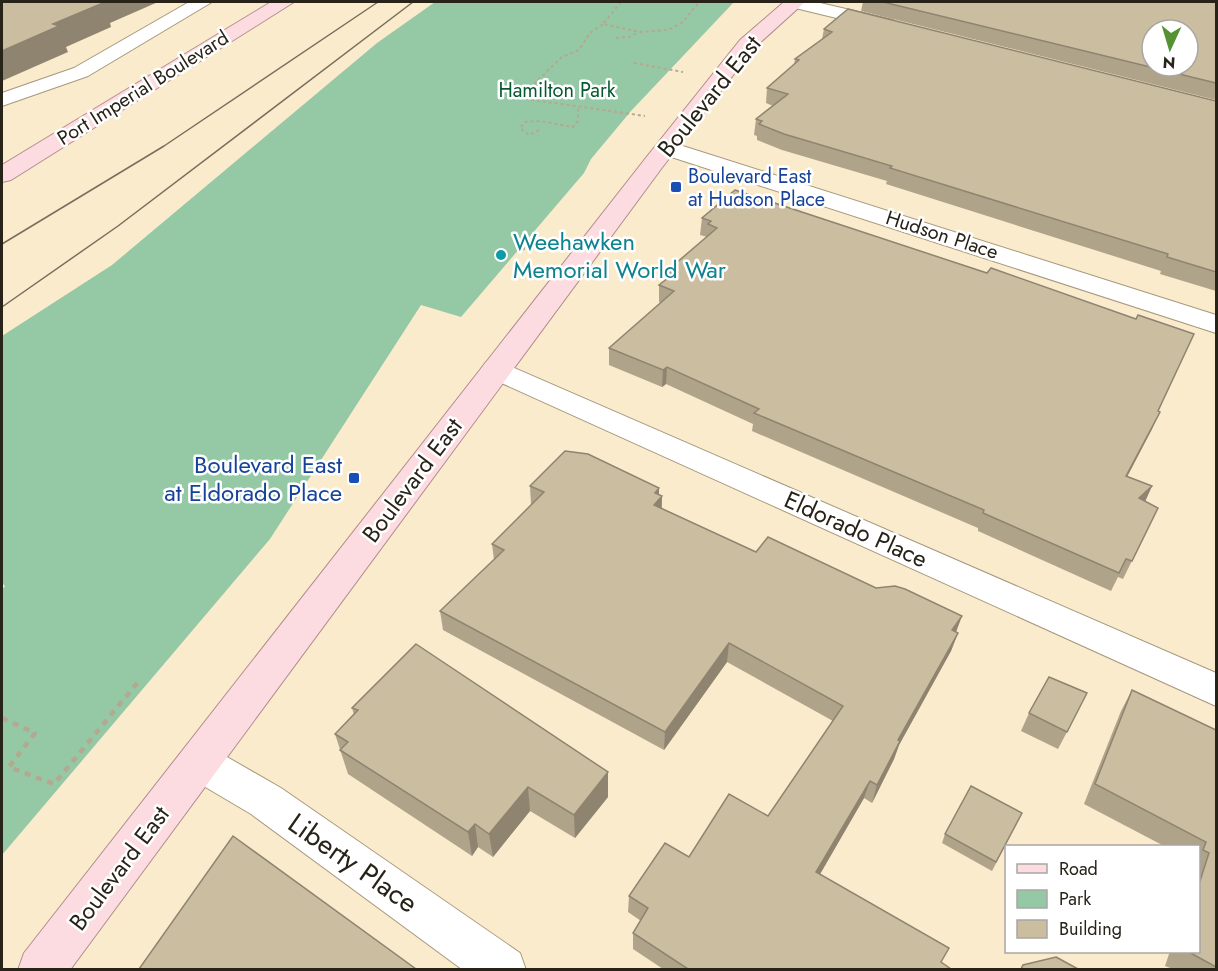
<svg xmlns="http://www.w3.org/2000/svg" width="1218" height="971" font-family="Jost,sans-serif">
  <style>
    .green { fill: #95c8a5 }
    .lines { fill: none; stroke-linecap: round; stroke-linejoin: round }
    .minor-casing { stroke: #a6987c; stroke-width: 2 }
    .primary-casing { stroke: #b18c8e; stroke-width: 2 }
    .path-far2 { stroke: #b4a891; stroke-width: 2; stroke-dasharray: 3 3; stroke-linecap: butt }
    .path-far1 { stroke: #b4a891; stroke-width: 3; stroke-dasharray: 4 4; stroke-linecap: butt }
    .path { stroke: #b4a891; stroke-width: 4.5; stroke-dasharray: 6 6; stroke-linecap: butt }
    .minor { fill: #fff; fill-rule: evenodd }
    .primary { fill: #fddce1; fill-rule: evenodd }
    .tram { stroke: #776f5c; stroke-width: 1.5 }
    .wall { fill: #afa38a }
    .shaded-wall { fill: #8e8470 }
    .building { fill: #cbbda0; stroke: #8e8470; stroke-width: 1.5; fill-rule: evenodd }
    .transit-dot { fill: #1a4fb4; stroke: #fff; stroke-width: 2 }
    .culture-dot { fill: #0f9aa8; stroke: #fff; stroke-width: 2 }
    .labels { text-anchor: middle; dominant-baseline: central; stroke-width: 5; stroke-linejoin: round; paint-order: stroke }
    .far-street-label { font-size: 20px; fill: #282318; stroke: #fff }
    .far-park-label { font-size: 20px; fill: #065830; stroke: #fff }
    .far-transit-label { font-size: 20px; fill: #164399; stroke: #fff; text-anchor: start }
    .street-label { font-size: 24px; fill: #282318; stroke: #fff }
    .culture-label { font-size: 24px; fill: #0d838f; stroke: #fff; text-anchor: start }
    .transit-label { font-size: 24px; fill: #164399; stroke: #fff; text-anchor: end }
    .near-street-label { font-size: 28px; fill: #282318; stroke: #fff }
  </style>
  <rect width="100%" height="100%" fill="#faebcd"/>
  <path class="green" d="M435,2H734L631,111L591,159L584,173L461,317L421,305L270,539L2,855V590L5,586L2,583V336L112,265L377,43Z"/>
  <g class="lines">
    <g class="minor-casing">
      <g id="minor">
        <path d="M189,2H212L88,76L2,106V93L74,68Z"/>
        <path d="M785,2H816L893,20L896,24L893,28L886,30L787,6Z"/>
        <path d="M667,141L1216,315V333L659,153L655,148L659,143Z"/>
        <path d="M496,360L1216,673V706L486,376L481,369L486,362Z"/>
        <path d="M199,744L213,749L281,788L520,953L526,970H463L251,814L185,775L179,762L185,749Z"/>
      </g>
    </g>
    <g class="primary-casing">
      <g id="primary">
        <path d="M271,2H294L11,180L2,182V165Z"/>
        <path d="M784,2H805L754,48L661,169L70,970H18L24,953L645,159L740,40Z"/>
      </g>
    </g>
    <g class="path-far2">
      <path d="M621,2L603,24L640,32L668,30L683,22L699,2"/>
      <path d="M616,38L629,37L639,32"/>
      <path d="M634,63L683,72"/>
      <path d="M519,98L645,116"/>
      <path d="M532,99L536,93L532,86L562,57L579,50L590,33L603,24"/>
      <path d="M539,130L529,135L520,128L525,122L540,121L573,127L578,121V107"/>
    </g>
    <path class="path-far1" d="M521,248L531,251"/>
    <path class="path" d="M2,718L35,733L9,767L54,784L138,682"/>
    <use href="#minor" class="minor"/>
    <use href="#primary" class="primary"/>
    <g class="tram">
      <path d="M2,244L164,146L378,2"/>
      <path d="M2,307L118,226L413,2"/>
    </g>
  </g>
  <g class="wall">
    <path d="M863,2H1216V100L861,11Z"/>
    <path d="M824,29L1216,101V291L1160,274L1161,271L886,184L887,181L782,150L757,140V136L754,135L756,119L773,106L766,103L767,88L794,65L795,59L822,39Z"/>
    <path d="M735,190L1158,411L1152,429L1127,477L1152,486L1145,501L1158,508L1123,579L1118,577L1111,591L978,531V528L752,431L753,424L666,384L662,387L609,365V348L661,303L659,302V285L668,278V270L707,237L700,235L702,218Z"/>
    <path d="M530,486L659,488V495L662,496V508L756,552L958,633L951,651L899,745L894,759L872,803L864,798L820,874L951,969H663L633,949V933L641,921L628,912L629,896L689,857L768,816L833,721L727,662L664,750L443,630L440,611L494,560L492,544L531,505Z"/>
    <path d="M1132,690L1216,730V969H1173L1165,966L1170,951H1198V846H1164L1084,804L1121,711Z"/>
    <path d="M352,708L608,797L575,838L530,811L493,857L478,847L472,856L348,774L335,734L354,715Z"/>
    <path d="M1078,711L1058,749L1021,731L1029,713Z"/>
    <path d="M1022,813L992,871L942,843L945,834Z"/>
  </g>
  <g class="shaded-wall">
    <path d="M97,2H158L110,23L111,27L66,47L68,52L2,81V51Z"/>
    <path d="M667,367L666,384L662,387L663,370Z"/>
    <path d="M1160,412L1152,429L1118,494L1126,476Z"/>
    <path d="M1152,486L1144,504L1139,498Z"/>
    <path d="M659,488V500L662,496L661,515L654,524L655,493Z"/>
    <path d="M962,616L955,635L952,630Z"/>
    <path d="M958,633L951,651L899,745L894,759L872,803L877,785L898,740Z"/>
    <path d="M729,643L727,662L664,750L665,732Z"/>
    <path d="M608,772V797L575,838L574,815Z"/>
    <path d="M870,781L864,798L812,888L816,872Z"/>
    <path d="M528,787L530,811L493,857L489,834Z"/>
    <path d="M475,824L478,847L472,856L468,832Z"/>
  </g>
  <g class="building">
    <path d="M2,2H100L103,3L53,24L59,26L2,51Z"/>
    <path d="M883,2H1216V83ZM1152,30H1188V66H1152Z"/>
    <path d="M848,9L1216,101V272L1167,257L1168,254L890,168L892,166L784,134L759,124L762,121L756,119L788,94L767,88L799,60L795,59L832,32L824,29Z"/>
    <path d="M735,190L987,273L991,268L1136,319L1138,315L1194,334L1158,411L1160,412L1126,476L1152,486L1139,498L1158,508L1132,561L1126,559L1119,573L983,513L984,510L754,413L759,409L667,367L663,370L609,348L674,291L659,285L674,273L668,270L717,228L708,224L711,221L702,218Z"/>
    <path d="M565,451L588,454L659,488L655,493L662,496L654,505L756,552L768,537L876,588L895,586L905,589L962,616L952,630L958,633L898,740L900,741L877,785L870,781L816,872L949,948L941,962L951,969H688L633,933L648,908L629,896L665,843L689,857L729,794L768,816L843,706L729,643L665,732L440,611L504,550L492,544L544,492L530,486Z"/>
    <path d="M416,644L608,772L574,815L528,787L489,834L475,824L468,832L340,750L348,742L335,734L358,710L352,708Z"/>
    <path d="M1049,677L1087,693L1067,732L1029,713Z"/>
    <path d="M1132,690L1216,730V967L1187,951H1198V887L1209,853L1203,850L1206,842L1095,784Z"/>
    <path d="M971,786L1022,813L996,862L945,834Z"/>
    <path d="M233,836L416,969H139Z"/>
    <path d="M1056,957L1078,969H1021L1023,965Z"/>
  </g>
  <g class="transit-dot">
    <rect x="670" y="181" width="12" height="12" rx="3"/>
    <rect x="348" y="472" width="12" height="12" rx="3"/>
  </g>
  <circle class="culture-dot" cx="501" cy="255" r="6"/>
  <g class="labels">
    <g class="far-street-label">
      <text transform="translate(143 88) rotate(-32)">Port Imperial Boulevard</text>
      <text transform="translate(942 235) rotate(18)">Hudson Place</text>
    </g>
    <g class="far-park-label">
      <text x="557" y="90">Hamilton Park</text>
    </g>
    <g class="far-transit-label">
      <text x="688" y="176">Boulevard East<tspan x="688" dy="23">at Hudson Place</tspan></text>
    </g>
    <g class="street-label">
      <text transform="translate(709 96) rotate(-51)">Boulevard East</text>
      <text transform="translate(412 480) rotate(-53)">Boulevard East</text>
      <text transform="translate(856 529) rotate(24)">Eldorado Place</text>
      <text transform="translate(119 868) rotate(-53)">Boulevard East</text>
    </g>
    <g class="culture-label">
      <text x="513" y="241">Weehawken<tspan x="513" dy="28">Memorial World War</tspan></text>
    </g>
    <g class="transit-label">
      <text x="342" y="464">Boulevard East<tspan x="342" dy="28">at Eldorado Place</tspan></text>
    </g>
    <g class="near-street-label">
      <text transform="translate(353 863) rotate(35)">Liberty Place</text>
    </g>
  </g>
  <rect width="1218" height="971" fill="none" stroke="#282318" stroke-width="6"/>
  <rect x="1005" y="845" width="195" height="108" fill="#ffffff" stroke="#a9a7a3" stroke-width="1.5"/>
  <rect x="1017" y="864" width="30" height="9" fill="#fddce1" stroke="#a9a7a3" stroke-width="1.5"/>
  <text x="1059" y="875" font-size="18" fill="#282318">Road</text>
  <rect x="1017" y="890" width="30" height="18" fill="#95c8a5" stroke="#a9a7a3" stroke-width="1.5"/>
  <text x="1059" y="905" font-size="18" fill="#282318">Park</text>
  <rect x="1017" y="920" width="30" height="18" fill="#cbbda0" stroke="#a9a7a3" stroke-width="1.5"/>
  <text x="1059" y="935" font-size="18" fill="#282318">Building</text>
  <g transform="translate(1170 48) rotate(184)"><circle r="28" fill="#ffffff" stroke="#a9a7a3" stroke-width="1.5"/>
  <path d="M0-4.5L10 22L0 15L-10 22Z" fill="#559231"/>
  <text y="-9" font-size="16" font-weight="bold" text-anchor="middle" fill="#282318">N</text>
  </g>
</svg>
